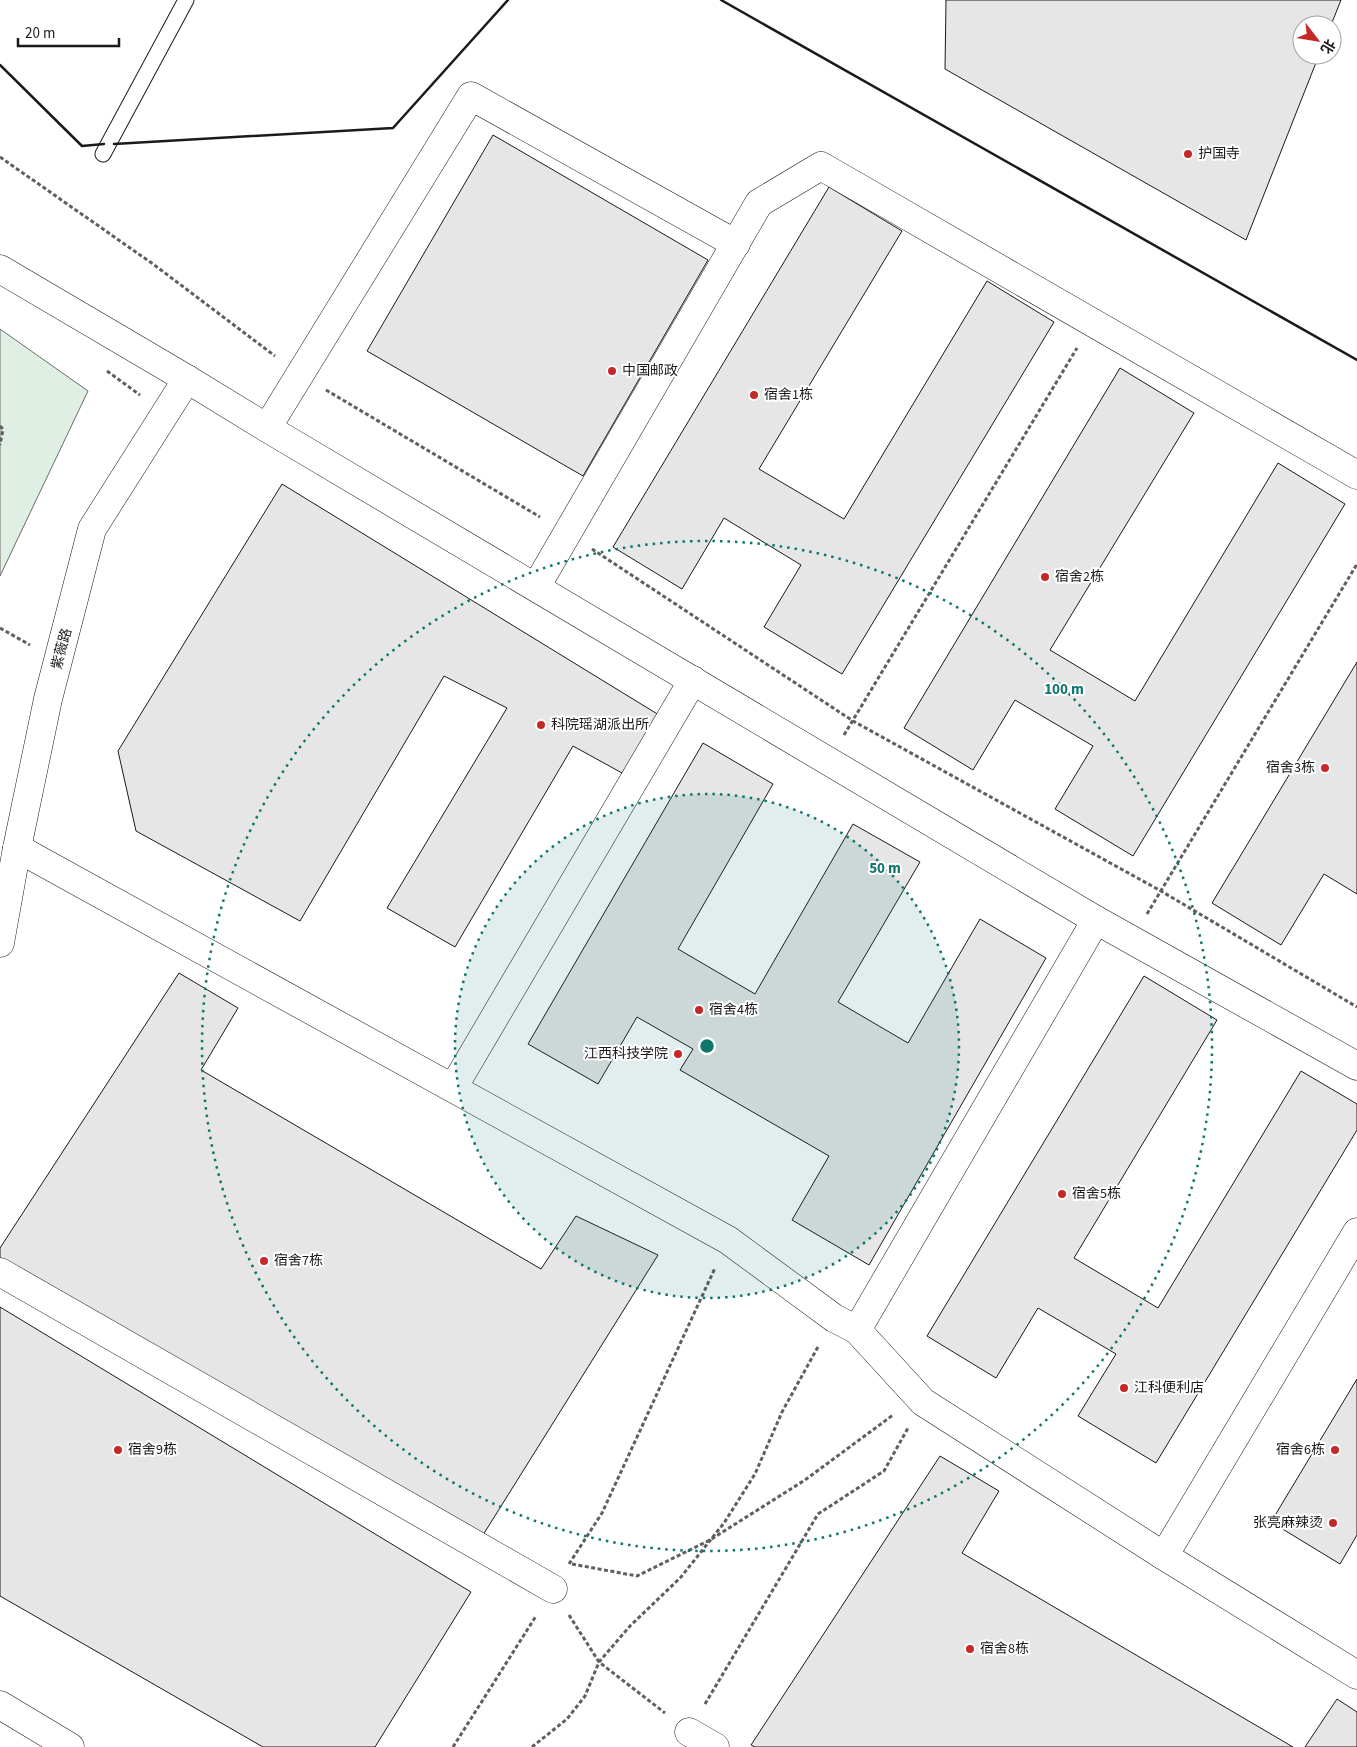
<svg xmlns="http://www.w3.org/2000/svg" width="1357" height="1747" font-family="'Source Sans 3','Noto Sans SC',sans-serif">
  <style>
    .green { fill: #e0efe3; stroke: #6a6a6a }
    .building { fill: #e6e6e6; stroke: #1a1a1a }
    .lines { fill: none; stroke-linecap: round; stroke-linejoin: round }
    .service-casing { stroke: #1a1a1a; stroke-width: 17 }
    .minor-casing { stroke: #1a1a1a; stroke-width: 29 }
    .path { stroke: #5f5f5f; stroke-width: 3; stroke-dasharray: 4 2.5; stroke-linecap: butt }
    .service { stroke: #fff; stroke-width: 15 }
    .minor { stroke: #fff; stroke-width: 28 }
    .wall { stroke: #1a1a1a; stroke-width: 2.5 }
    .ring { fill: none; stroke: #0f766e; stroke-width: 2.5; stroke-dasharray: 2.5 5 }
    .poi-dot { fill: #c62828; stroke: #fff; stroke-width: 2 }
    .labels { text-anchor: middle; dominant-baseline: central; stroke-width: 4; stroke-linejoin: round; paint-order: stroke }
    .poi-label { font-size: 14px; fill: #1a1a1a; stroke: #fff; text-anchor: start }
    .street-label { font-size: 14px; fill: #1a1a1a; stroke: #fff }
    .centre { fill: #0f766e; stroke: #fff; stroke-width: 2.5 }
    .ring-label { font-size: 15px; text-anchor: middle; font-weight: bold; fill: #0f766e; stroke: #fff; stroke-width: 4; stroke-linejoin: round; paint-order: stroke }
  </style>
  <rect width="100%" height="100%" fill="#fff"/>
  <path class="green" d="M0,329L88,391L0,576Z"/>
  <g class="building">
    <path d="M946,0H1341L1331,25H1302V55H1319L1246,240L945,69Z"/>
    <path d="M493,135L708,260L583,476L367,351Z"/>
    <path d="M829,187L902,231L759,469L844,519L987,281L1054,322L842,674L764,627L801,565L724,518L682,589L613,547Z"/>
    <path d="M1120,368L1194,413L1050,650L1135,701L1278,463L1345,504L1133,856L1055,809L1093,746L1015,700L973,770L904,728Z"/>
    <path d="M282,484L659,715L622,773L573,746L455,947L387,908L507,708L444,676L300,921L136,831L118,751Z"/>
    <path d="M1357,662V894L1324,874L1281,945L1212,903Z"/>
    <path d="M703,743L773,784L678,949L755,994L853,824L920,862L838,1002L908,1043L980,919L1046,958L869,1265L792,1220L829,1156L680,1070L693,1049L637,1017L598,1084L528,1044Z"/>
    <path d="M179,973L238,1008L201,1070L541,1269L576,1216L658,1255L478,1543L0,1267V1248Z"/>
    <path d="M1144,976L1217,1020L1074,1258L1158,1308L1301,1071L1357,1104V1130L1156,1463L1078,1416L1116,1354L1038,1308L996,1378L927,1336Z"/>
    <path d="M0,1307L471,1592L375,1747H263L0,1596Z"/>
    <path d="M1357,1379V1535L1340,1564L1271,1522Z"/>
    <path d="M940,1456L999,1491L962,1553L1293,1747H755L751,1745Z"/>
    <path d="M1337,1699L1357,1712V1747H1305Z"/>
  </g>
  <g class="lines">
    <g class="service-casing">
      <path id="service" d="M103,154L186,0"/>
    </g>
    <g class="minor-casing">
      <g id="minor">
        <path d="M0,269L187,379L267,428L1096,920L1357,1066"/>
        <path d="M267,428L471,96L736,244"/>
        <path d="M536,587L759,203L821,166L1357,475"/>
        <path d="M17,848L728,1240L834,1318L857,1330L923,1402L1164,1556L1357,1675"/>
        <path d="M0,943L17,848L48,699L92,529L187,379"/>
        <path d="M453,1088L693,680"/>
        <path d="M0,1272L553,1589"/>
        <path d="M857,1330L1096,920"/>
        <path d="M1164,1556L1357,1232"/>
        <path d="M0,1705L70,1747"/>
        <path d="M689,1732L715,1747"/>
      </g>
    </g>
    <g class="path">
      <path d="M0,157L153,264L275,356"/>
      <path d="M107,371L140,395"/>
      <path d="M326,390L540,517"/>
      <path d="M0,426L3,429L0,445"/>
      <path d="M592,549L853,721L1161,891L1357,1007"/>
      <path d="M0,628L30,645"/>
      <path d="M844,735L1077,348"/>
      <path d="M1147,914L1357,564"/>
      <path d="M569,1564L602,1513L715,1268"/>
      <path d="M572,1564L637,1576L710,1540L805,1480L893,1415"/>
      <path d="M569,1615L599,1662L665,1713"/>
      <path d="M705,1704L818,1514L884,1471L908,1428"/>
      <path d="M453,1747L536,1616"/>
      <path d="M532,1747L567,1719L585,1696L599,1662L630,1626L681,1577L724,1523L755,1474L782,1412L819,1345"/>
    </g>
    <use href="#service" class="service"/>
    <use href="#minor" class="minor"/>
    <g class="wall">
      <path d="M721,0L1357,360"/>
      <path d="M0,65L82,146L104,144"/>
      <path d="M114,144L393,128L508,0"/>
    </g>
  </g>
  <circle cx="707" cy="1046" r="252" fill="#0f766e" fill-opacity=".12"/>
  <g class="ring">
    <circle cx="707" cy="1046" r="252"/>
    <circle cx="707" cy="1046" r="505"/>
  </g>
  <g class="poi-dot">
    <circle cx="1188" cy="154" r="5"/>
    <circle cx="612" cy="371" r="5"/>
    <circle cx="754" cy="395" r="5"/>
    <circle cx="1045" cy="577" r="5"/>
    <circle cx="541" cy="725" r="5"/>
    <circle cx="1325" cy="768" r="5"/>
    <circle cx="699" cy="1010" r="5"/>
    <circle cx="678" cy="1054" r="5"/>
    <circle cx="1062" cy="1194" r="5"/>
    <circle cx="264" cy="1261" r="5"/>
    <circle cx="1124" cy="1388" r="5"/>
    <circle cx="118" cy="1450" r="5"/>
    <circle cx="1335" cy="1450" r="5"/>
    <circle cx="1333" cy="1523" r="5"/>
    <circle cx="970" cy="1649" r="5"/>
  </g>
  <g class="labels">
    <g class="poi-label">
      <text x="1198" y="154">护国寺</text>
      <text x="622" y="371">中国邮政</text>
      <text x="764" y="395">宿舍1栋</text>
      <text x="1055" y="577">宿舍2栋</text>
      <text x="551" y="725">科院瑶湖派出所</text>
      <text x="1315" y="768" text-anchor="end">宿舍3栋</text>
      <text x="709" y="1010">宿舍4栋</text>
      <text x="668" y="1054" text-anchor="end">江西科技学院</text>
      <text x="1072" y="1194">宿舍5栋</text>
      <text x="274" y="1261">宿舍7栋</text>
      <text x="1134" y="1388">江科便利店</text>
      <text x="128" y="1450">宿舍9栋</text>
      <text x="1325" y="1450" text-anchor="end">宿舍6栋</text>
      <text x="1323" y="1523" text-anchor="end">张亮麻辣烫</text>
      <text x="980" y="1649">宿舍8栋</text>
    </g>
    <g class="street-label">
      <text transform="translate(62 649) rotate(-75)">紫薇路</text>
    </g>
  </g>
  <circle cx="707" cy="1046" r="8" class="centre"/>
  <g class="ring-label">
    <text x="1064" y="694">100 m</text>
    <text x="885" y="873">50 m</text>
  </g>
  <g transform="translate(1317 40) rotate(121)"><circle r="24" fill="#ffffff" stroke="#a3a3a3"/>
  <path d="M0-4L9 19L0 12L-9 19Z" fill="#c62828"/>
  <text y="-8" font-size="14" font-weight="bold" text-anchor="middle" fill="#1a1a1a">北</text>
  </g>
  <path d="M18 38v8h101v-8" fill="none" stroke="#1a1a1a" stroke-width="2.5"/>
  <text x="25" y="38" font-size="15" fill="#1a1a1a" stroke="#ffffff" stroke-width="4" paint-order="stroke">20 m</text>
</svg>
